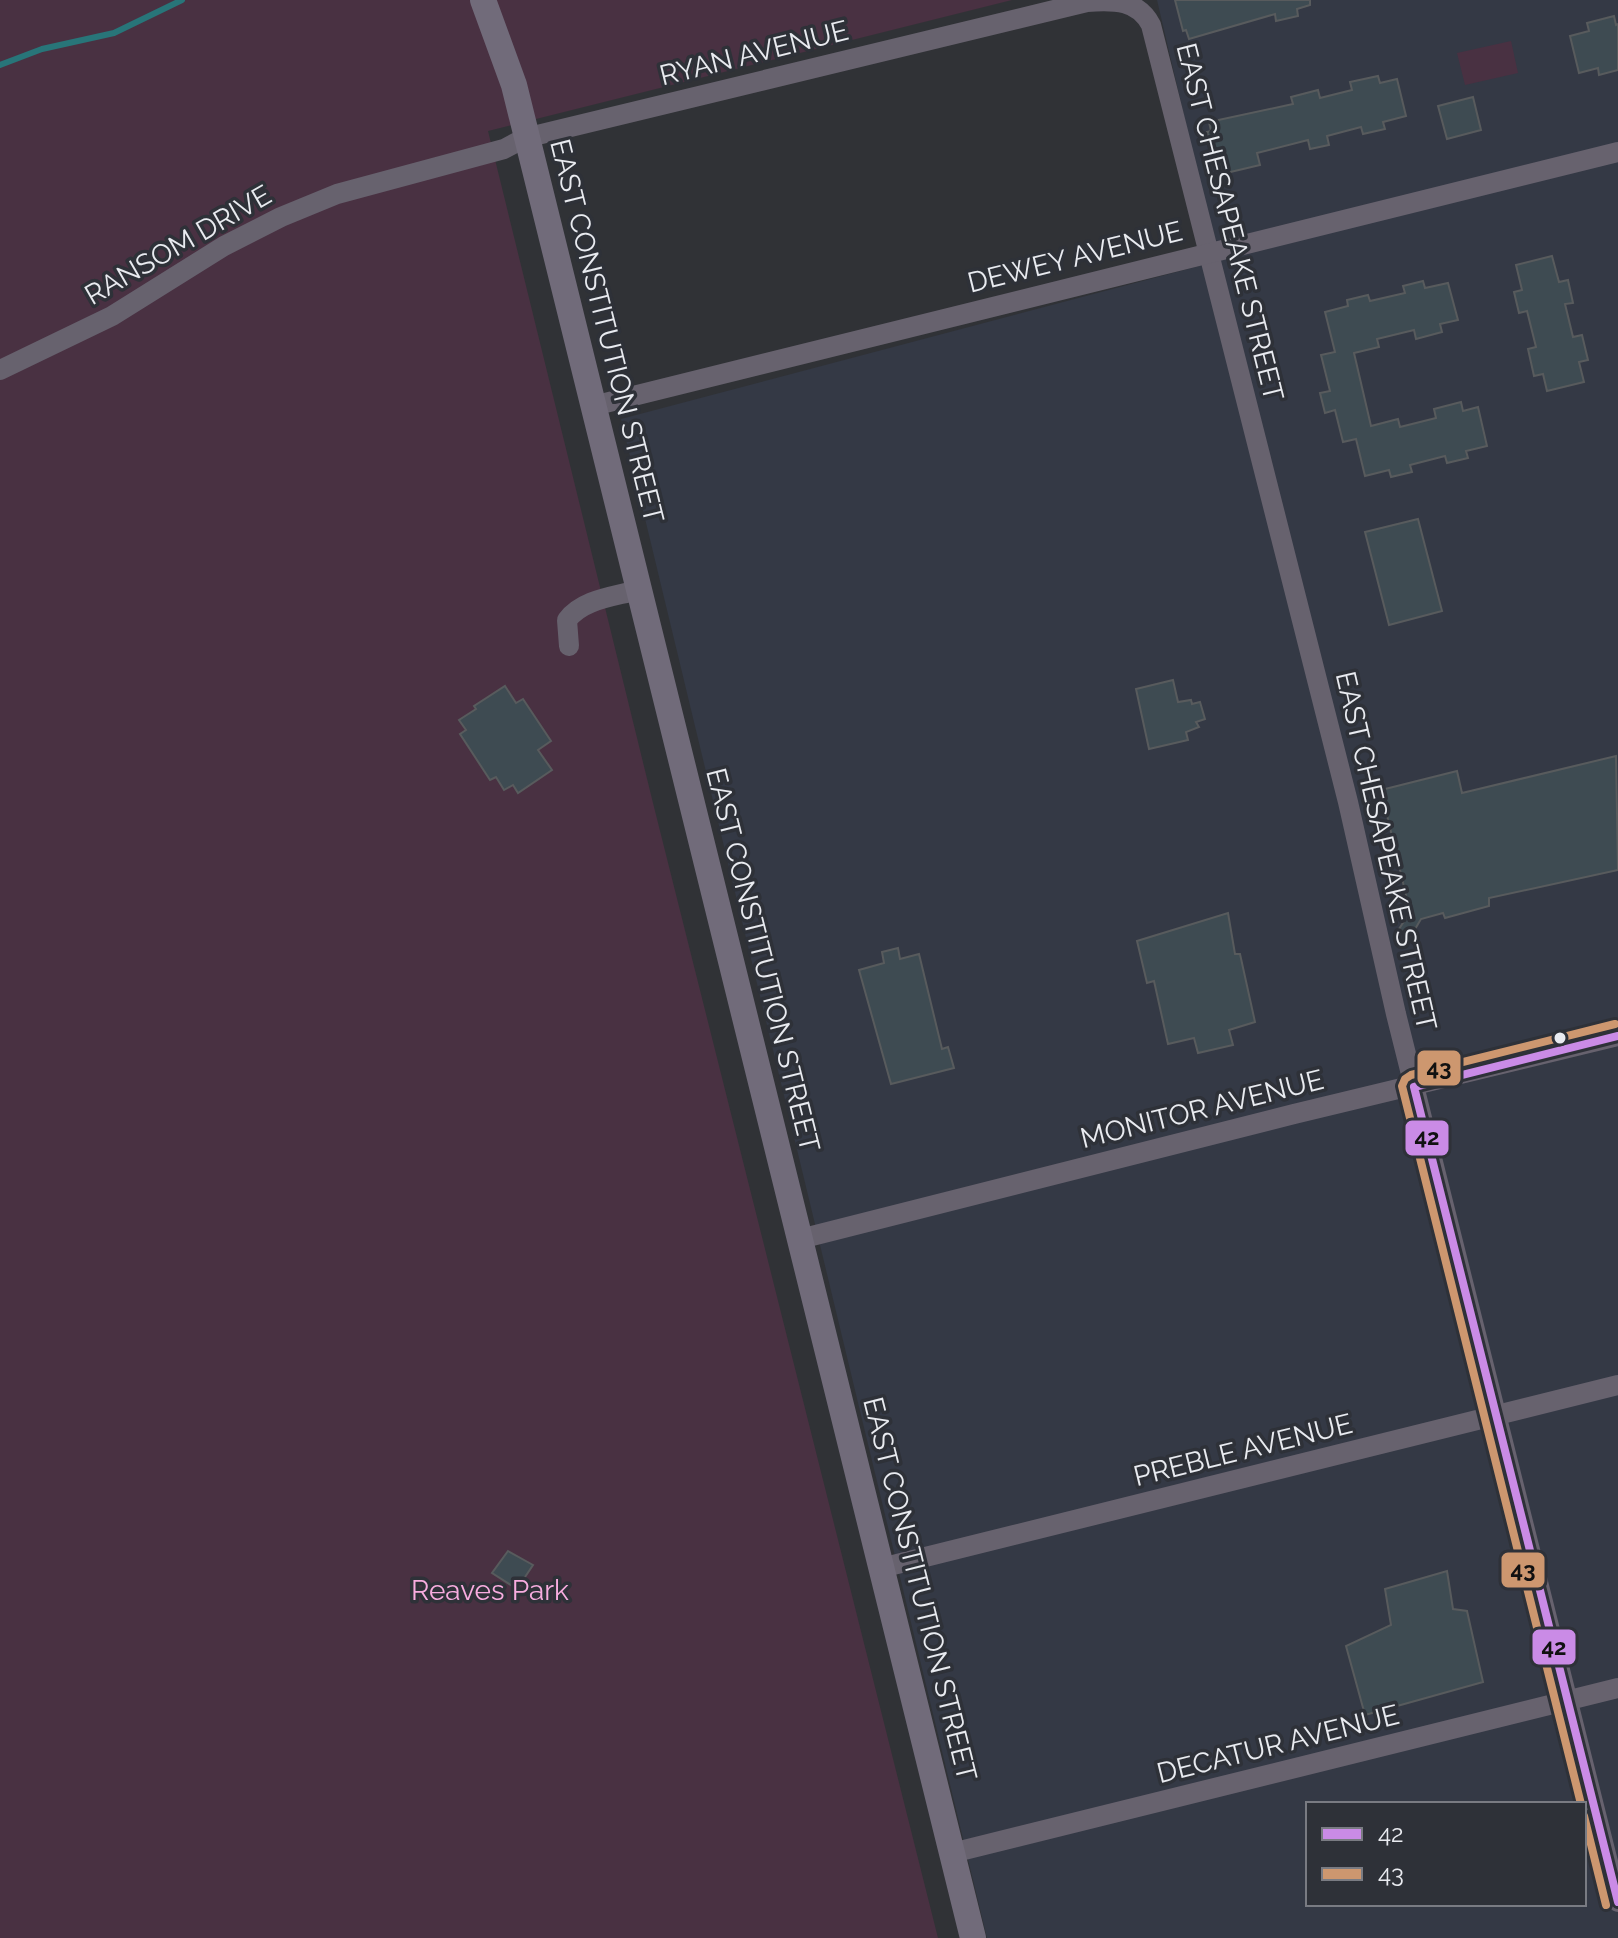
<svg xmlns="http://www.w3.org/2000/svg" width="1618" height="1938" font-family="Raleway,sans-serif">
  <style>
    .built { fill: #343945; fill-rule: evenodd }
    .green { fill: #493142 }
    .lines { fill: none; stroke-linecap: round; stroke-linejoin: round }
    .stream { stroke: #287579; stroke-width: 6 }
    .building { fill: #3e4b52; stroke: #585b5d; stroke-width: 2 }
    .minor { stroke: #67626e; stroke-width: 20 }
    .major { stroke: #716b7a; stroke-width: 26 }
    .bus-1-casing { stroke: #2e3138; stroke-width: 14 }
    .bus-2-casing { stroke: #2e3138; stroke-width: 14 }
    .bus-1 { stroke: #ca8be6; stroke-width: 8 }
    .bus-2 { stroke: #cd976f; stroke-width: 8 }
    .bus-dot { fill: #e9ebf0; stroke: #2e3138; stroke-width: 3 }
    .labels { text-anchor: middle; dominant-baseline: central; stroke-width: 7; stroke-linejoin: round; paint-order: stroke }
    .street-label { font-size: 28px; fill: #e9ebf0; stroke: #2e3138 }
    .park-label { font-size: 28px; fill: #f7acdf; stroke: #2e3138 }
    .line-badge { stroke: #2e3138; stroke-width: 3 }
    .pale-badge-label { font-size: 22px; text-anchor: middle; font-weight: bold; fill: #111 }
  </style>
  <rect width="100%" height="100%" fill="#303236"/>
  <path class="built" d="M1157,0H1618V1938H987L621,419L1218,261ZM1308,1804H1584V1904H1308Z"/>
  <g class="green">
    <path d="M0,0H1012L488,131L653,803L938,1938H0Z"/>
    <path d="M1511,41L1518,73L1465,85L1457,53Z"/>
  </g>
  <g class="lines">
    <path class="stream" d="M0,65L42,49L114,33L182,0"/>
  </g>
  <g class="building">
    <path d="M1175,0H1310V5L1297,9L1298,16L1276,21L1275,14L1189,39L1186,30L1183,31Z"/>
    <path d="M1614,16L1616,25L1618,24V70L1599,75L1598,68L1579,73L1570,36L1589,31L1587,23Z"/>
    <path d="M1378,76L1380,83L1397,79L1406,116L1383,122L1385,129L1363,134L1361,127L1327,136L1329,145L1310,149L1308,140L1257,153L1260,165L1222,174L1220,164L1216,165L1207,132L1211,131L1209,122L1293,104L1291,97L1318,90L1320,98L1352,90L1350,82Z"/>
    <path d="M1473,97L1481,130L1447,139L1438,106Z"/>
    <path d="M1552,256L1559,282L1568,280L1573,303L1565,304L1573,337L1582,335L1588,360L1579,362L1584,382L1547,391L1543,374L1534,376L1528,349L1536,347L1527,311L1519,313L1514,292L1522,290L1516,265Z"/>
    <path d="M1423,281L1425,288L1448,283L1458,320L1440,324L1442,332L1416,339L1414,330L1377,339L1379,347L1354,353L1371,426L1398,419L1400,427L1436,418L1434,409L1461,402L1463,411L1478,407L1487,446L1466,451L1468,458L1447,463L1445,456L1410,465L1412,472L1391,477L1389,470L1365,476L1356,439L1343,442L1335,410L1325,413L1320,393L1330,391L1321,355L1335,352L1325,312L1348,306L1347,300L1368,295L1370,301L1405,293L1403,286Z"/>
    <path d="M1418,519L1442,611L1389,625L1365,532Z"/>
    <path d="M1173,680L1178,702L1191,700L1192,704L1200,702L1205,719L1196,722L1199,727L1186,732L1188,740L1149,749L1136,689Z"/>
    <path d="M505,686L516,703L523,699L551,741L538,750L552,770L518,793L513,785L504,790L496,777L490,780L460,734L466,730L459,720L476,709L474,706Z"/>
    <path d="M1616,756L1618,870L1489,898V906L1445,918L1443,913L1421,919L1411,936L1399,929L1410,912L1381,790L1457,771L1462,793Z"/>
    <path d="M1228,913L1235,954H1240L1255,1022L1229,1030L1233,1045L1198,1053L1194,1038L1168,1044L1154,981L1147,983L1137,941Z"/>
    <path d="M898,948L900,959L919,954L942,1049L948,1047L954,1068L891,1084L859,970L884,963L882,952Z"/>
    <path d="M508,1551L533,1565L517,1589L492,1573Z"/>
    <path d="M1447,1571L1453,1609L1467,1611L1483,1682L1365,1715L1346,1646L1391,1625L1385,1589Z"/>
  </g>
  <g class="lines">
    <g class="minor">
      <path d="M0,370L112,316L224,246L281,217L337,194L504,149L525,138L1087,2C1115,0 1138,0 1151,25L1348,802L1396,1014L1618,1902"/>
      <path d="M593,406L1618,152"/>
      <path d="M569,646L567,620C583,599 613,597 638,590"/>
      <path d="M800,1239L1294,1114L1618,1036"/>
      <path d="M881,1568L1618,1385"/>
      <path d="M952,1853L1618,1688"/>
    </g>
    <path class="major" d="M483,0L514,85L973,1938"/>
    <g class="bus-1-casing">
      <path id="bus-1" d="M1618,1036L1414,1087L1618,1902"/>
    </g>
    <g class="bus-2-casing">
      <g id="bus-2">
        <path d="M1581,1804L1402,1086L1405,1079L1411,1075L1615,1024"/>
        <path d="M1584,1816L1606,1905"/>
      </g>
    </g>
    <use href="#bus-1" class="bus-1"/>
    <use href="#bus-2" class="bus-2"/>
  </g>
  <circle class="bus-dot" cx="1560" cy="1038" r="7"/>
  <g class="labels">
    <g class="street-label">
      <text transform="translate(754 53) rotate(-14)">RYAN AVENUE</text>
      <text transform="translate(1230 222) rotate(76)">EAST CHESAPEAKE STREET</text>
      <text transform="translate(178 245) rotate(-30)">RANSOM DRIVE</text>
      <text transform="translate(1075 257) rotate(-14)">DEWEY AVENUE</text>
      <text transform="translate(607 331) rotate(76)">EAST CONSTITUTION STREET</text>
      <text transform="translate(1386 851) rotate(77)">EAST CHESAPEAKE STREET</text>
      <text transform="translate(763 960) rotate(76)">EAST CONSTITUTION STREET</text>
      <text transform="translate(1202 1109) rotate(-14)">MONITOR AVENUE</text>
      <text transform="translate(1243 1450) rotate(-14)">PREBLE AVENUE</text>
      <text transform="translate(920 1589) rotate(76)">EAST CONSTITUTION STREET</text>
      <text transform="translate(1278 1744) rotate(-14)">DECATUR AVENUE</text>
    </g>
    <g class="park-label">
      <text x="490" y="1590">Reaves Park</text>
    </g>
  </g>
  <g class="line-badge">
    <rect x="1416" y="1049" width="46" height="38" rx="8" fill="#cd976f"/>
    <rect x="1404" y="1119" width="46" height="38" rx="8" fill="#ca8be6"/>
    <rect x="1500" y="1551" width="46" height="38" rx="8" fill="#cd976f"/>
    <rect x="1531" y="1628" width="46" height="38" rx="8" fill="#ca8be6"/>
  </g>
  <g class="pale-badge-label">
    <text x="1439" y="1076">43</text>
    <text x="1427" y="1145">42</text>
    <text x="1523" y="1578">43</text>
    <text x="1554" y="1655">42</text>
  </g>
  <rect x="1306" y="1802" width="280" height="104" fill="#2e3138" stroke="#797b82" stroke-width="2"/>
  <rect x="1322" y="1828" width="40" height="12" fill="#ca8be6" stroke="#797b82" stroke-width="2"/>
  <text x="1378" y="1842" font-size="24" fill="#e9ebf0">42</text>
  <rect x="1322" y="1868" width="40" height="12" fill="#cd976f" stroke="#797b82" stroke-width="2"/>
  <text x="1378" y="1882" font-size="24" fill="#e9ebf0">43</text>
</svg>
